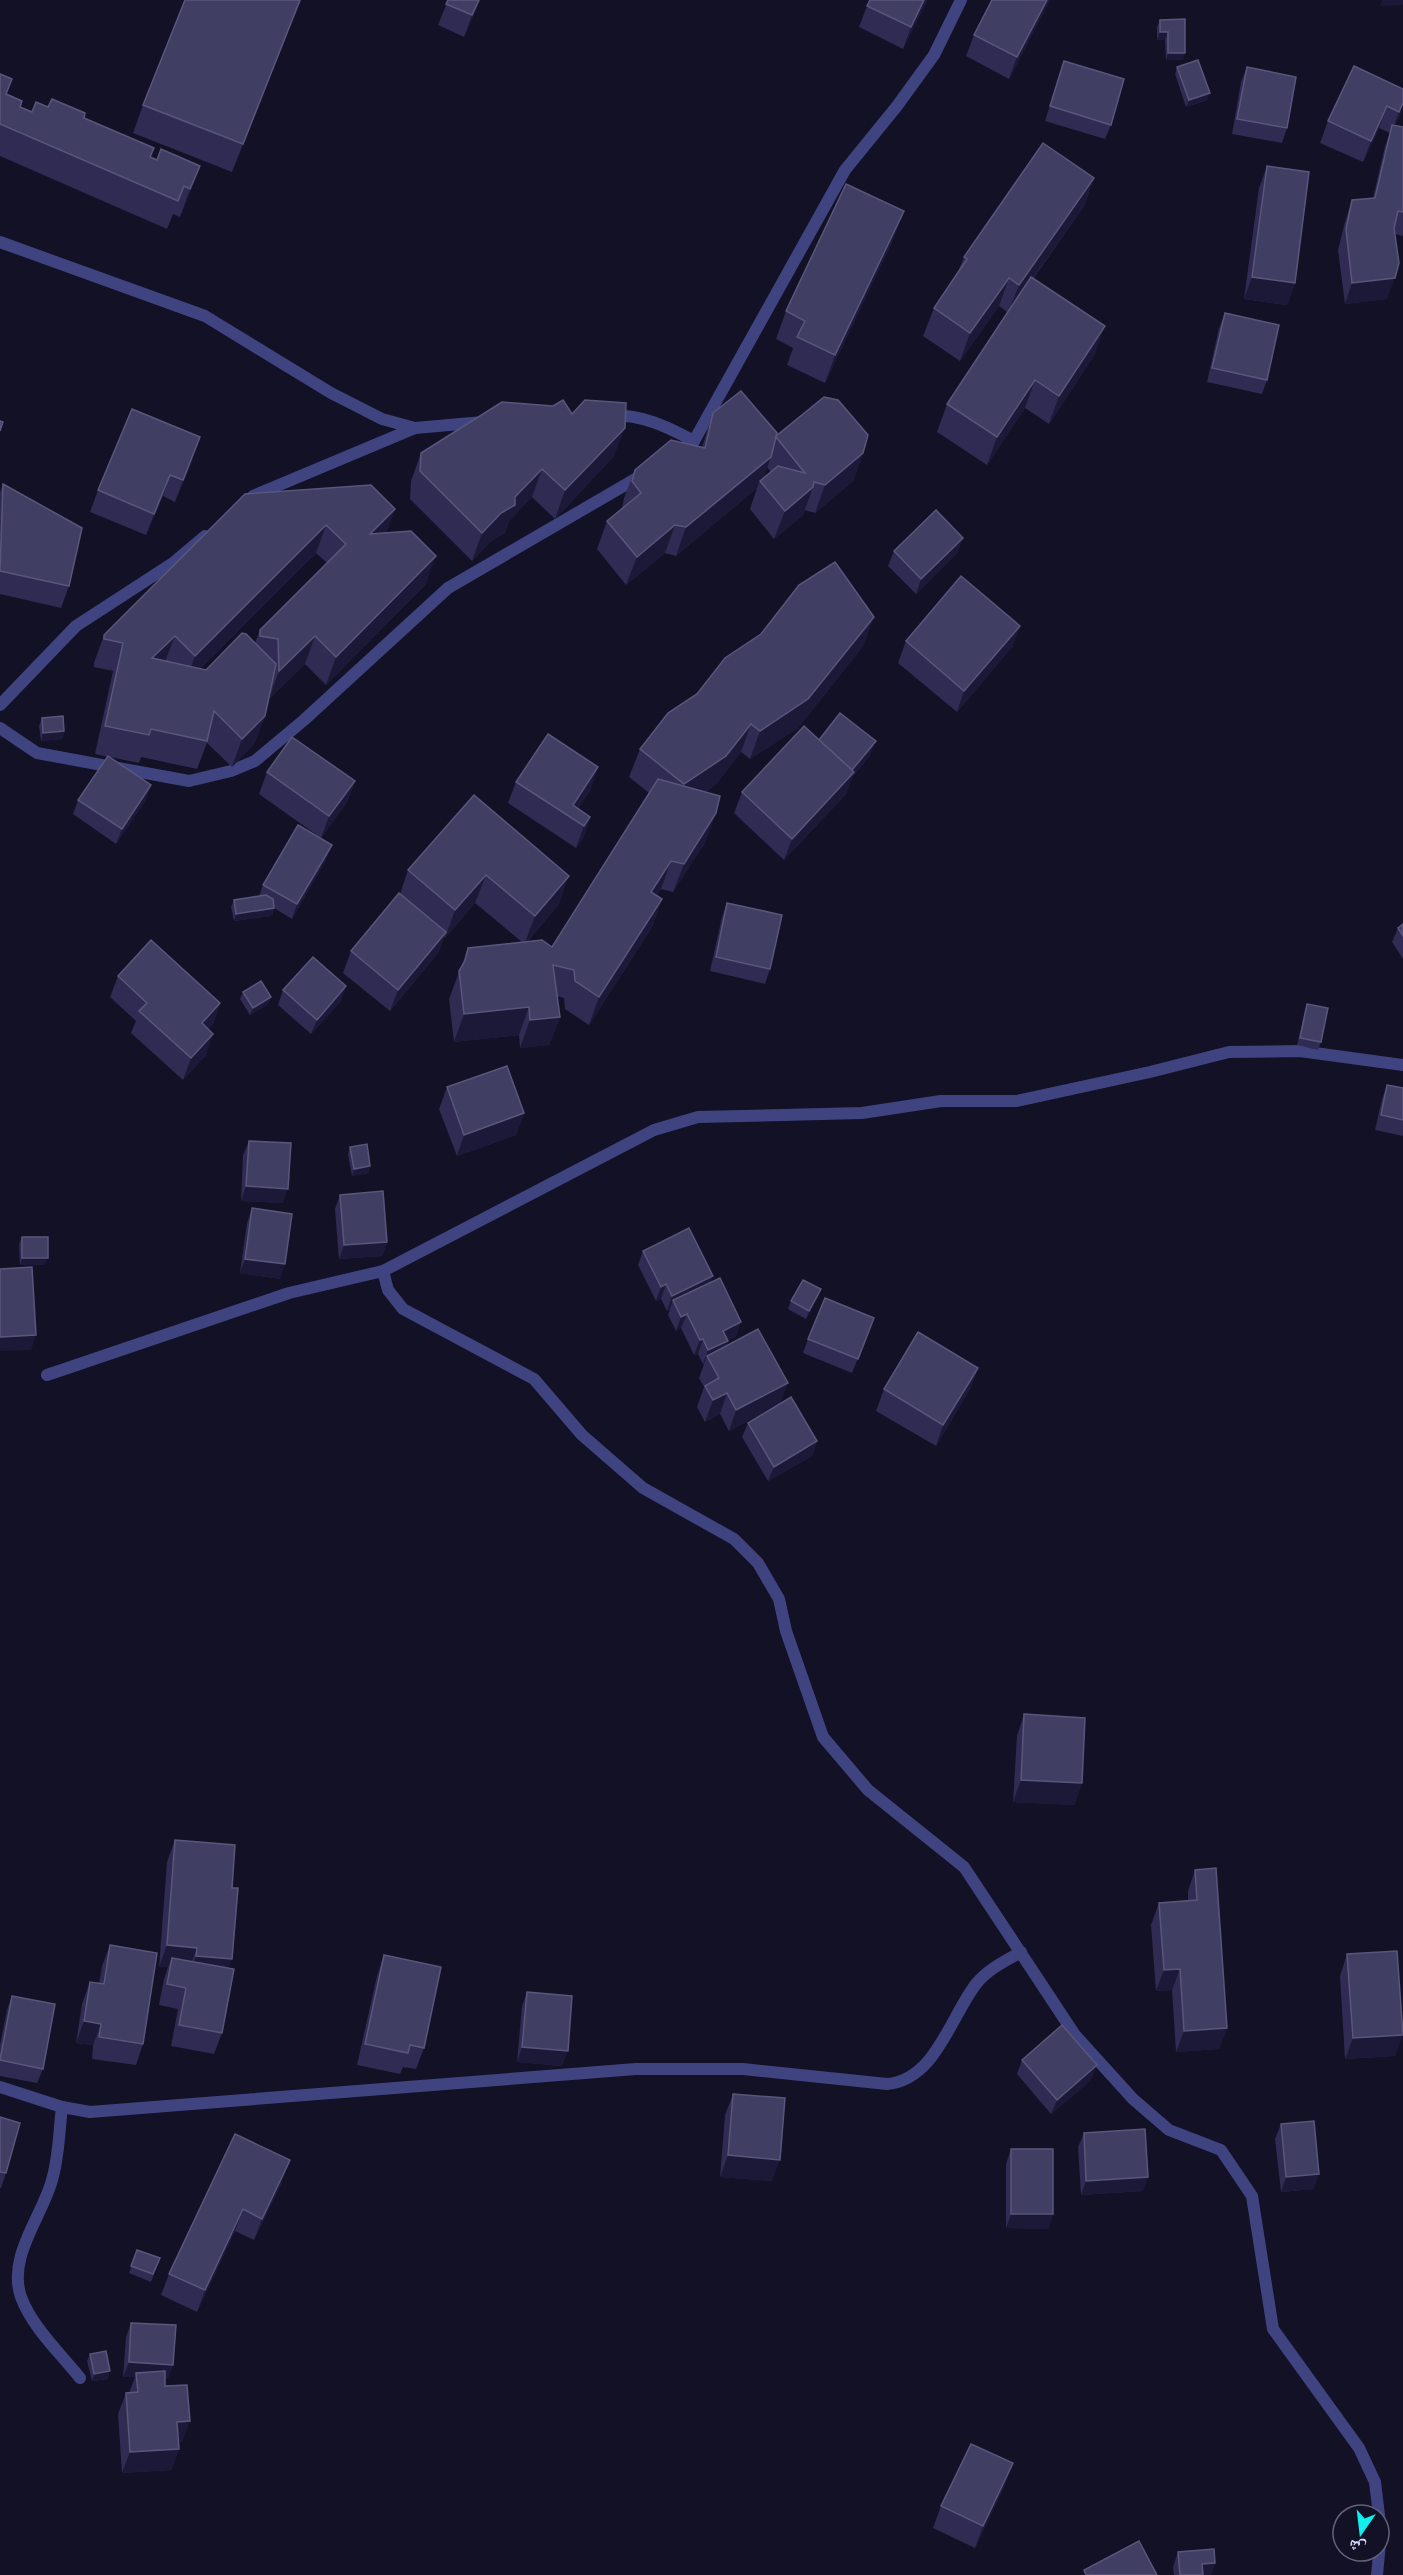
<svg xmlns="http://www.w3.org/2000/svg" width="1403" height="2575" font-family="Raleway,'Noto Naskh Arabic',sans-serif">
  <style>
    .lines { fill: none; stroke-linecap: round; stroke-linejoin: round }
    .minor { stroke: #3f4481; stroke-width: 12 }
    .wall { fill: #2f2b52; fill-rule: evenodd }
    .shaded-wall { fill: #1c1938 }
    .building { fill: #413e64; stroke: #59567c; stroke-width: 1.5 }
  </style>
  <rect width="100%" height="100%" fill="#121125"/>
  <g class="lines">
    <g class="minor">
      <path d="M0,242L205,316L331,393L382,419L415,428L483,422"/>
      <path d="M611,415C643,415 666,426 694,441"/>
      <path d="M676,453L694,441L845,170L897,106L934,55L961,0"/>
      <path d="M246,502L253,496L415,428"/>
      <path d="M0,705L76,626L173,563L205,536"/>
      <path d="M0,728L37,753L189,781L231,771L255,761L304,720L448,588L644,474"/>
      <path d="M383,1271L388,1290L403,1309L534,1379L582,1435L643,1488L734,1539L758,1563L779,1599L786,1631L823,1737L868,1790L964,1867L1075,2035L1133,2099L1169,2130L1221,2150L1252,2196L1273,2329L1359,2448L1375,2482L1381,2532L1377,2575"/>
      <path d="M47,1375L289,1293L383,1271L654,1130L698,1117L862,1113L941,1101H1017L1150,1072L1229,1052L1300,1051L1403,1065"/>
      <path d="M0,2087L62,2107L90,2112L636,2069H743L887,2084C935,2080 950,2018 976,1984C988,1969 1005,1961 1021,1952"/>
      <path d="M62,2107C59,2131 59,2157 52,2180C42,2217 7,2257 21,2297C32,2327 60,2353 80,2378"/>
    </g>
  </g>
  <g class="wall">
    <path d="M301,0L232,172L133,133L143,105Z"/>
    <path d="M448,0H480L464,37L438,25Z"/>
    <path d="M927,0L903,49L859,27L867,6Z"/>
    <path d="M1050,0L1009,79L966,56L974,35Z"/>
    <path d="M1185,19L1183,60H1166L1165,39L1157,40V27L1160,20Z"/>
    <path d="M1064,61L1111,125L1105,139L1045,121Z"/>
    <path d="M1354,66L1401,113L1395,125L1403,127V236L1395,234L1387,299L1345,304L1338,250L1345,222L1352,200L1373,198L1385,146L1390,133L1379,128L1363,162L1320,143L1328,121Z"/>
    <path d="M1177,67L1207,100L1186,107L1175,74Z"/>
    <path d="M1247,67L1287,128L1282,143L1232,134L1241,82Z"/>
    <path d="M0,74L7,94L20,108L32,112L48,107L84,118L154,148L150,157L157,160L200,166L180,217L173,214L167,229L0,156Z"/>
    <path d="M1267,166L1295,283L1287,305L1244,299L1259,188Z"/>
    <path d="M1094,178L1084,206L1033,279L1095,354L1049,424L1025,408L987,465L937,432L947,404L1007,312L999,306L960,361L923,336L934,308L958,272L964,257Z"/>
    <path d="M893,240L825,383L787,365L793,348L776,339L786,311Z"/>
    <path d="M1225,313L1267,380L1262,394L1207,382L1219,328Z"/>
    <path d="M713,413L776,436L863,453L853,481L815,513L805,510L803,515L774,539L750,509L757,488L676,556L665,553L626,585L597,549L607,521L622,508L624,498L635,470L702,447ZM767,467L771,472L763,478Z"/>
    <path d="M572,414L614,456L555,519L532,497L509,521L505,533L491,541L472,561L410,499L411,481L421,453Z"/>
    <path d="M193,459L175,502L163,496L146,535L90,512L98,490Z"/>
    <path d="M3,484L69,586L61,608L0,594V492Z"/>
    <path d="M245,494L395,509L386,533L426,584L326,685L305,664L269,699V696L265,716L254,744L232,767L207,743L197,769L141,757L139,763L110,757L146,800L116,844L73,814L78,800L108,757L95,754L113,671L94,667V663L104,635ZM316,553L327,563L260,630L255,643L206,670L200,669Z"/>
    <path d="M894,551L958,552L916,594L888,566Z"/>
    <path d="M1020,626L1012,647L957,712L898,663L906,641Z"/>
    <path d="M864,645L798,728L750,759L741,752L716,784L705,792L706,841L673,892L661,889L657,895L662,899L652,927L589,1025L565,1009L564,998L557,996L560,1017L549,1045L520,1048L519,1035L454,1042L449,999L468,948L522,942L475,903L445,938L444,937L438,953L390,1011L343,973L351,951L400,894L408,870L474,795L559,904L527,942L552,947L649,793L629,777L640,749Z"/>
    <path d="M42,718L64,731L62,739L41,741L39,726Z"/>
    <path d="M819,740L870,755L851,779L846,794L784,860L734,813L742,792Z"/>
    <path d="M267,772L355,781L347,802L321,838L259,794Z"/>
    <path d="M516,782L591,789L578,808L590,817L583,838L576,848L508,803Z"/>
    <path d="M326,860L292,919L274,908L272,916L234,921L231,907L234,900L259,896L263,885Z"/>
    <path d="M727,903L770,969L765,984L710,971L722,917Z"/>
    <path d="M1403,924V959L1392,942L1398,928Z"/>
    <path d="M118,976L220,1003L213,1024L208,1029L206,1055L183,1080L131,1033L136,1021L110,997Z"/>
    <path d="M283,990L341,1001L311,1034L278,1005Z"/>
    <path d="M243,992L271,997L268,1004L250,1015L240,999Z"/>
    <path d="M1307,1004L1321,1042L1318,1050L1297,1045L1305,1011Z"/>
    <path d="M1387,1085L1403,1088V1136L1375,1130L1382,1099Z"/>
    <path d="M447,1087L524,1113L516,1135L457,1156L439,1109Z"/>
    <path d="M249,1141L283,1203L241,1201L243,1155Z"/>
    <path d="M350,1147L370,1166L368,1173L352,1176L348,1154Z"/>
    <path d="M340,1195L387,1242L382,1256L339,1259L335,1209Z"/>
    <path d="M252,1208L280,1279L240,1273L247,1223Z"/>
    <path d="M22,1237L45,1265H20L19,1244Z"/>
    <path d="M643,1251L711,1282L736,1337L728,1340L726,1346L780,1404L729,1431L720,1414L705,1422L697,1407L704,1387L699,1378L704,1364H703L698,1354L694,1355L681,1328L676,1331L668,1315L670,1309L667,1311L661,1299L656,1301L638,1265Z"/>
    <path d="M818,1297L806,1319L788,1309L791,1301Z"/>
    <path d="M874,1318L852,1373L803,1353L808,1339Z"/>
    <path d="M978,1368L970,1389L936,1446L876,1411L884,1389Z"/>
    <path d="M748,1423L817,1441L812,1456L768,1481L742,1437Z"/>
    <path d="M1024,1714L1082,1783L1074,1805L1013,1802L1017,1736Z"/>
    <path d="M175,1840L232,1888L229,1968L222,2033L214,2054L171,2046L178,2009L159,2005L164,1979L168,1967H159L167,1862Z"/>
    <path d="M1195,1870L1227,2028L1219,2049L1176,2052L1172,1990L1156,1991L1151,1925L1159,1903L1188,1901V1891Z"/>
    <path d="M110,1945L143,2044L136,2065L92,2059L93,2045L76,2043L82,2004L90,1982L99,1984L102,1966Z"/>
    <path d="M1347,1954L1395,2056L1345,2059L1340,1976Z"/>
    <path d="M384,1955L424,2048L416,2069L403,2067L400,2074L357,2065L377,1976Z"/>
    <path d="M527,1992L562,2066L517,2062L522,2006Z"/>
    <path d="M12,1996L43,2069L37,2083L0,2076V2045L7,2010Z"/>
    <path d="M1022,2060L1091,2080L1051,2114L1017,2074Z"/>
    <path d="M733,2094L772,2181L720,2177L725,2115Z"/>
    <path d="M0,2117L6,2173L1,2188H0Z"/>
    <path d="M1281,2124L1314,2189L1281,2192L1275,2139Z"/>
    <path d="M1084,2133L1143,2191L1081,2195L1078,2147Z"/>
    <path d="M235,2134L282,2182L254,2240L235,2231L197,2312L161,2295L169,2274Z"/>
    <path d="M1011,2149L1053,2214L1048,2229L1006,2228V2164Z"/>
    <path d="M137,2250L160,2258L151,2282L129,2273Z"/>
    <path d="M131,2323L168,2379H165V2386L182,2442H178L179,2449L171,2470L122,2473L118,2414L126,2393H129L135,2377H123L126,2337Z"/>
    <path d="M90,2354L108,2379L92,2381L87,2361Z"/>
    <path d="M1005,2485L975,2548L933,2528L941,2506Z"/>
    <path d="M1178,2552L1215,2563L1211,2575H1174L1173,2567Z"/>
  </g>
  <g class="shaded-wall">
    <path d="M300,0H301L232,172L243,144Z"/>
    <path d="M479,0H480L464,37L472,15Z"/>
    <path d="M924,0H927L903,49L911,27Z"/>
    <path d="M1047,0H1050L1009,79L1017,57Z"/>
    <path d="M1382,0H1403V5L1380,6Z"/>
    <path d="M1160,32H1168L1165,39L1157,40Z"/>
    <path d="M1168,53H1185L1183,60H1166Z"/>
    <path d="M1210,93L1207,100L1186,107L1189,100Z"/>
    <path d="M1403,103L1401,113L1391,133L1399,112Z"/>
    <path d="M1387,106L1379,128L1363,162L1371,141Z"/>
    <path d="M200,166L190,194L180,217L190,189Z"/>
    <path d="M1094,178L1084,206L1008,313L1019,285Z"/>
    <path d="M904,211L893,240L825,383L835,355Z"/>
    <path d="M1252,277L1295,283L1287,305L1244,299Z"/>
    <path d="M1009,278L999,306L960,361L970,333Z"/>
    <path d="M1395,278L1387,299L1345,304L1352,283Z"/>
    <path d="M1105,326L1095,354L1049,424L1059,396Z"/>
    <path d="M1035,380L1025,408L987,465L997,437Z"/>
    <path d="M625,428L614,456L555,519L565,490Z"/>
    <path d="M200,437L193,459L175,502L183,480Z"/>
    <path d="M863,453L853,481L815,513L825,485Z"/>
    <path d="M771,457L762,483L760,481L757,488L676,556L686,527Z"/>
    <path d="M542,469L532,497L509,521L505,533L491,541L472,561L482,533Z"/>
    <path d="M170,475L163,496L146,535L154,514Z"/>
    <path d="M813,487L803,515L774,539L785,511Z"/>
    <path d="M395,509L385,537L370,534Z"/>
    <path d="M326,525L316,553L185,684L195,656Z"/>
    <path d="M675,525L665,553L626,585L637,557Z"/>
    <path d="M963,538L958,552L916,594L921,579Z"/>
    <path d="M436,556L426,584L326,685L336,657Z"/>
    <path d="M874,617L864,645L798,728L750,759L760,731Z"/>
    <path d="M1020,626L1012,647L957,712L964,691Z"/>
    <path d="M175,636L164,664L152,658Z"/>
    <path d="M315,636L305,664L269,699L279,671Z"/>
    <path d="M265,716L254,744L232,767L242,739Z"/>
    <path d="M751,724L741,752L716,784L674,812L684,784Z"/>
    <path d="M64,731L62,739L41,741L43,733Z"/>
    <path d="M876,741L870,755L851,779L846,794L784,860L792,839L850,772Z"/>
    <path d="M598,767L591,789L571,818L573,805Z"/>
    <path d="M355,781L347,802L321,838L329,816Z"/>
    <path d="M151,785L146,800L116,844L122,829Z"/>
    <path d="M716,813L706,841L673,892L684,864Z"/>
    <path d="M590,817L583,838L576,848L584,826Z"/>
    <path d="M332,845L326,860L292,919L297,904Z"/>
    <path d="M671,861L661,889L641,920L651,892Z"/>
    <path d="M486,875L475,903L445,938L455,910Z"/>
    <path d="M569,876L559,904L524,945L535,916Z"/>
    <path d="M662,899L652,927L589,1025L599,997Z"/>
    <path d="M274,908L272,916L234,921L236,914Z"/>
    <path d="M446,932L438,953L390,1011L398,990Z"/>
    <path d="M346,986L341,1001L311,1034L317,1020Z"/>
    <path d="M271,997L268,1004L250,1015L253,1008Z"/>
    <path d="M220,1003L213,1024L194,1045L202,1023Z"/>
    <path d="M529,1007L519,1035L454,1042L464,1014Z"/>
    <path d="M560,1017L549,1045L520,1048L530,1020Z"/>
    <path d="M213,1034L206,1055L183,1080L191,1058Z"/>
    <path d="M524,1113L516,1135L457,1156L464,1135Z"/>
    <path d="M370,1166L368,1173L352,1176L354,1169Z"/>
    <path d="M246,1186L288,1189L283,1203L241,1201Z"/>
    <path d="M387,1242L382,1256L339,1259L344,1245Z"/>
    <path d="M22,1258H48L45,1265H20Z"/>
    <path d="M245,1259L285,1264L280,1279L240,1273Z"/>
    <path d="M713,1276L708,1291L673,1300L670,1309L667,1311L672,1296Z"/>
    <path d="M666,1284L661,1299L656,1301L661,1287Z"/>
    <path d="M821,1289L818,1297L806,1319L809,1311Z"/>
    <path d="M687,1314L681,1328L676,1331L681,1317Z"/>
    <path d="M741,1322L736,1337L718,1345L723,1331Z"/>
    <path d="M36,1335L31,1350L0,1351V1337Z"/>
    <path d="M703,1339L698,1354L694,1355L700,1340Z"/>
    <path d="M728,1341L723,1355L707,1356L704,1364H703L708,1350Z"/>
    <path d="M978,1368L970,1389L936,1446L943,1425Z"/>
    <path d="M788,1383L780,1404L729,1431L736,1410Z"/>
    <path d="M727,1393L720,1414L705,1422L713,1400Z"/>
    <path d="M817,1441L812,1456L768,1481L774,1467Z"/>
    <path d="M1021,1780L1082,1783L1074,1805L1013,1802Z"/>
    <path d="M167,1945L197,1948L189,1969L172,1958L168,1967H159Z"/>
    <path d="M196,1956L232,1959L224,1980L188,1978Z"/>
    <path d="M1180,1969L1172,1990L1156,1991L1164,1970Z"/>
    <path d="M84,2021L101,2024L93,2045L76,2043Z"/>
    <path d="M1227,2028L1219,2049L1176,2052L1184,2031Z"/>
    <path d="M1403,2035L1395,2056L1345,2059L1353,2038Z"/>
    <path d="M522,2047L568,2051L562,2066L517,2062Z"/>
    <path d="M1097,2065L1091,2080L1051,2114L1057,2100Z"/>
    <path d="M728,2155L780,2160L772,2181L720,2177Z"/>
    <path d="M290,2160L282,2182L254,2240L262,2219Z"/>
    <path d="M1319,2174L1314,2189L1281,2192L1286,2177Z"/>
    <path d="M1148,2177L1143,2191L1081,2195L1086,2181Z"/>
    <path d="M243,2209L235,2231L197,2312L205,2290Z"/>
    <path d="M1011,2214H1053L1048,2229L1006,2228Z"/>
    <path d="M129,2362L173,2365L168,2379L137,2377L136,2373L135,2377H123Z"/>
    <path d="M110,2371L108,2379L92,2381L94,2374Z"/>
    <path d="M190,2421L182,2442L169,2443L177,2422Z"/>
    <path d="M179,2449L171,2470L122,2473L130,2452Z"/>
    <path d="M1013,2463L1005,2485L975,2548L983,2526Z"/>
    <path d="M1215,2563L1211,2575H1198L1202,2564Z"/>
  </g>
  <g class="building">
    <path d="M185,0H300L243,144L143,105Z"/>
    <path d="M448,0H479L472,15L446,4Z"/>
    <path d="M870,0H924L911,27L867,6Z"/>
    <path d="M992,0H1047L1017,57L974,35Z"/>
    <path d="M1185,19V53H1168V32H1160V20Z"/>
    <path d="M1198,60L1210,93L1189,100L1177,67Z"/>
    <path d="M1064,61L1124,79L1111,125L1050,106Z"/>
    <path d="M1354,66L1403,89V103L1399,112L1387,106L1371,141L1328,121Z"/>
    <path d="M1247,67L1296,77L1287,128L1237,119Z"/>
    <path d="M0,74L12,79L6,94L22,101L20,107L32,112L36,102L48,107L52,99L85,113L84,118L154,148L150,157L157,160L161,149L200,166L190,189L184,186L178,201L0,124Z"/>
    <path d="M1392,125L1403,127V212L1398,211L1394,228L1399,263L1395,278L1352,283L1346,229L1352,200L1375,198Z"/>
    <path d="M1043,143L1094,178L1019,285L1009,278L970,333L934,308L967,259L964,257Z"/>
    <path d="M1267,166L1309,172L1295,283L1252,277Z"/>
    <path d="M846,184L904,211L835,355L797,337L805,321L786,311Z"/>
    <path d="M1031,277L1105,326L1059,396L1035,380L997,437L947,404Z"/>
    <path d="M1225,313L1279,325L1267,380L1212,368Z"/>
    <path d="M741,391L777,433L776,436L824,397L838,400L868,435L863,453L825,485L814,482L813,487L785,511L760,481L778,466L805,473L776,437L771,457L686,527L675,525L637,557L607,521L641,493L632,481L635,470L671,440L705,448L713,413Z"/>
    <path d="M563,400L572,414L585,400L626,403L625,428L565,490L542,469L515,497V505L501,513L482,533L420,471L421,453L502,402L553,406Z"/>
    <path d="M132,409L200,437L183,480L170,475L154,514L98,490Z"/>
    <path d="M0,421L3,422L0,431Z"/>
    <path d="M3,484L82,528L69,586L0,571Z"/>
    <path d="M371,485L395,509L370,534L411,531L436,556L336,657L315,636L279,671L278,639L260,636V630L346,544L326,525L195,656L175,636L152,658L206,670L242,633L246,634L276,664L265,716L242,739L214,711L207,741L151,729L149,735L105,726L123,643L104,639V635L245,494Z"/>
    <path d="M936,510L963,538L921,579L894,551Z"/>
    <path d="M835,562L874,617L808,699L760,731L751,724L726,756L684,784L640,749L668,713L697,694L725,658L761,634L799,585Z"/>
    <path d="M961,576L1020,626L964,691L906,641Z"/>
    <path d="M840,713L876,741L852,770L819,740Z"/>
    <path d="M63,716L64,731L43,733L42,718Z"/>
    <path d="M804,726L854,772L792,839L742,792Z"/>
    <path d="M548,734L598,767L573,805L590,817L584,826L516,782Z"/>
    <path d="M292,737L355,781L329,816L267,772Z"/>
    <path d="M108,756L151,785L122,829L78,800Z"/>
    <path d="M658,779L720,796L716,813L684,864L671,861L651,892L662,899L599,997L575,981L574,970L553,965L560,1017L530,1020L529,1007L464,1014L459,971L465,961L468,948L542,940L552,947Z"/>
    <path d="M474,795L569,876L535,916L486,875L455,910L408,870Z"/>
    <path d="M298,825L332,845L297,904L263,885Z"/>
    <path d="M399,893L446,932L398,990L351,951Z"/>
    <path d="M266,895L273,899L274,908L236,914L234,900Z"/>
    <path d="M727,903L782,915L770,969L716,957Z"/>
    <path d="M1403,924V936L1398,928Z"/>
    <path d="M151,940L220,1003L202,1023L213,1034L191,1058L139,1011L147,1003L118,976Z"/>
    <path d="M313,957L346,986L317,1020L283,990Z"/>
    <path d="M261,981L271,997L253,1008L243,992Z"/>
    <path d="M1307,1004L1328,1008L1321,1042L1300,1038Z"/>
    <path d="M507,1066L524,1113L464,1135L447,1087Z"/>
    <path d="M1387,1085L1403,1088V1120L1381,1115Z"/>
    <path d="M249,1141L291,1143L288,1189L246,1186Z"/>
    <path d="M367,1144L370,1166L354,1169L350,1147Z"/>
    <path d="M383,1191L387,1242L344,1245L340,1195Z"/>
    <path d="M252,1208L292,1214L285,1264L245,1259Z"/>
    <path d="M689,1228L713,1276L672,1296L666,1284L661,1287L643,1251Z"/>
    <rect x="22" y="1237" width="26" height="21"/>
    <path d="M32,1267L36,1335L0,1337V1269Z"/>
    <path d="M720,1278L741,1322L723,1331L728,1341L708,1350L703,1339L700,1340L687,1314L681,1317L673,1300Z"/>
    <path d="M803,1280L821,1289L809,1311L791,1301Z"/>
    <path d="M825,1298L874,1318L858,1359L808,1339Z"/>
    <path d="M758,1329L788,1383L736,1410L727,1393L713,1400L705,1386L719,1378L707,1356Z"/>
    <path d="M918,1332L978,1368L943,1425L884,1389Z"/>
    <path d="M791,1397L817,1441L774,1467L748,1423Z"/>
    <path d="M1024,1714L1085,1718L1082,1783L1021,1780Z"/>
    <path d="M175,1840L235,1845L232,1888H238L232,1959L196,1956L197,1948L167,1945Z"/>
    <path d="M1216,1868L1227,2028L1184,2031L1180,1969L1164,1970L1159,1903L1197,1900L1195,1870Z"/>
    <path d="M110,1945L157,1953L143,2044L99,2037L101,2024L84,2021L90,1982L104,1984Z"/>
    <path d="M1397,1951L1403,2035L1353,2038L1347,1954Z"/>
    <path d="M384,1955L441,1967L424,2048L410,2045L408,2053L365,2044Z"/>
    <path d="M172,1958L234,1969L222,2033L179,2025L186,1988L167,1984Z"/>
    <path d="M527,1992L572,1996L568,2051L522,2047Z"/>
    <path d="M12,1996L55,2004L43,2069L0,2060Z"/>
    <path d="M1062,2025L1097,2065L1057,2100L1022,2060Z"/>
    <path d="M733,2094L785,2098L780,2160L728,2155Z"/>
    <path d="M0,2117L20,2123L6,2173L0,2172Z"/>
    <path d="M1314,2121L1319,2174L1286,2177L1281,2124Z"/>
    <path d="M1145,2129L1148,2177L1086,2181L1084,2133Z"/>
    <path d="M235,2134L290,2160L262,2219L243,2209L205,2290L169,2274Z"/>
    <rect x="1011" y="2149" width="42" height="65"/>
    <path d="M137,2250L160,2258L153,2274L131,2266Z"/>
    <path d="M131,2323L176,2325L173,2365L129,2362Z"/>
    <path d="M106,2351L110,2371L94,2374L90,2354Z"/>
    <path d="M165,2371V2386L187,2385L190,2421L177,2422L179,2449L130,2452L126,2393L138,2392L136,2373Z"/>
    <path d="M971,2444L1013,2463L983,2526L941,2506Z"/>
    <path d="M1139,2541L1157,2575H1086L1084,2570Z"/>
    <path d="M1214,2549L1215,2563L1202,2564L1203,2575H1180L1178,2552Z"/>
  </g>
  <g transform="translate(1361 2533) rotate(194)"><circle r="28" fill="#121125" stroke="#61617b" stroke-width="1.5"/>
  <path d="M0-4.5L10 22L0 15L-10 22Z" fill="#12eeed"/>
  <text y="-9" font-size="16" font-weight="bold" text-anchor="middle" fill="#d8d8fc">ش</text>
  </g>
</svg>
